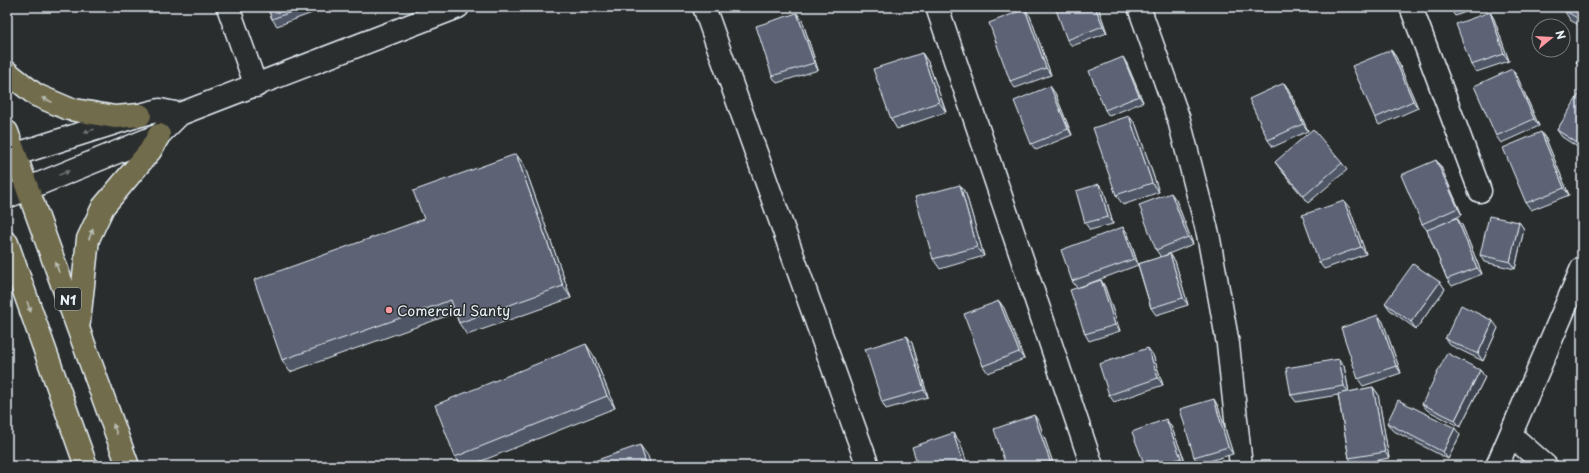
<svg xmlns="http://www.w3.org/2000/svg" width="1589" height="473" font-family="'Playpen Sans',sans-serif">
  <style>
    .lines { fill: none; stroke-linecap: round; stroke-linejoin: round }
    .minor-casing { stroke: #e8f1f8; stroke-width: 25 }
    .major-casing { stroke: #e8f1f8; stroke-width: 25 }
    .minor { stroke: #2a2d2e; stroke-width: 22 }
    .major { stroke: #716c4b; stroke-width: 22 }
    .wall { fill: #505665; stroke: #e8f1f8 }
    .shaded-wall { fill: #414652; stroke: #e8f1f8 }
    .building { fill: #5d6475; stroke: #e8f1f8 }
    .oneway { fill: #b8bcb3 }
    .oneway2 { fill: #6c7275 }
    .poi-dot { fill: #ff9aa2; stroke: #2a2d2e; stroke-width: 1.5 }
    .labels { text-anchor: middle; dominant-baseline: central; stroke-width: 3; stroke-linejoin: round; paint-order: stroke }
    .shield { fill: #2a2d2e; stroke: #afb6bb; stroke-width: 1 }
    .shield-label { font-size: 13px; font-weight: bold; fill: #e8f1f8 }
    .poi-label { font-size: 14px; fill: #e8f1f8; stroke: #2a2d2e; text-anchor: start }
  </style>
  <rect width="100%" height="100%" fill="#2a2d2e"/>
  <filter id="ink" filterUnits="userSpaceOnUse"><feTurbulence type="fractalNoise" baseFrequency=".025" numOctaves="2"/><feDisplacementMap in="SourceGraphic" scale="8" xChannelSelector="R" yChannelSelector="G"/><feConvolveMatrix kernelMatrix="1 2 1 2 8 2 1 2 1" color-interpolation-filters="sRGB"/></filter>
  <g filter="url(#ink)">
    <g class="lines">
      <g class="minor-casing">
        <g id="minor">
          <path d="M228,7L256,86"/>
          <path d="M704,7L868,466"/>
          <path d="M937,7L1092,466"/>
          <path d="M1139,7L1179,120L1208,234L1228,344L1241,466"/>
          <path d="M1411,7L1480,191"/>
          <path d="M7,157L140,115L160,110L180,114"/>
          <path d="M7,197L159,135L180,114L458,7"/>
          <path d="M1511,435L1546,466"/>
          <path d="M1497,466L1582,268"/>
        </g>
      </g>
      <g class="major-casing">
        <g id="major">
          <path d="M7,72L36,95L69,109L115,117L140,115"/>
          <path d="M7,132L128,466"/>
          <path d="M7,243L86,466"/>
          <path d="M79,322L88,239L103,207L150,151L159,135"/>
        </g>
      </g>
      <use href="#minor" class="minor"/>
      <use href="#major" class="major"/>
    </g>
    <g class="wall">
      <path d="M267,7H310L312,13L277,26L272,19Z"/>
      <path d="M1098,7L1107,33L1072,46L1067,40Z"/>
      <path d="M1449,7H1479L1455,16Z"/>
      <path d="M1582,7V27L1570,20L1564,10Z"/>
      <path d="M1490,12L1494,19L1509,61L1476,72L1471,65Z"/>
      <path d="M1030,16L1051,75L1015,88L1010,81Z"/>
      <path d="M802,20L818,70L777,83L772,76Z"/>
      <path d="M1391,50L1396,57L1418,108L1379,125L1375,118Z"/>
      <path d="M922,53L928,62L946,112L897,129L891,119Z"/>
      <path d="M1582,55V70L1576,62Z"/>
      <path d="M1123,57L1127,64L1143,102L1109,116L1105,110Z"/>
      <path d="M1517,76L1539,126L1501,143L1496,136Z"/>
      <path d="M1284,83L1289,90L1308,131L1273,147L1268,140Z"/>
      <path d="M1582,92V150L1562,137L1557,130Z"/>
      <path d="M1055,93L1072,135L1036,150L1031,144Z"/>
      <path d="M1129,116L1136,125L1159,192L1123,205L1116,195Z"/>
      <path d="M1546,139L1569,195L1531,210L1526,203Z"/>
      <path d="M516,154L524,165L571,298L467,335L459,323L455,313L290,372L282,360L424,219Z"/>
      <path d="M1436,160L1441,167L1462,215L1431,229L1462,225L1482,274L1452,286L1447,279L1427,230L1422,224Z"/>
      <path d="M1275,162L1342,163L1347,170L1308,203L1280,169Z"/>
      <path d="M960,185L966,194L984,256L940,269L933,259Z"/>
      <path d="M1104,191L1113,224L1090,230L1085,223Z"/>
      <path d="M1176,200L1193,244L1161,257L1170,254L1175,261L1188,305L1156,315L1151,308L1138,265L1077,288L1072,281L1123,227L1128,234L1138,264L1161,257L1156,250Z"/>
      <path d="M1349,207L1366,254L1324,269L1319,262Z"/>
      <path d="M1519,222L1524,229L1515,269L1484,262L1480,255Z"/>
      <path d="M1101,280L1105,287L1120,331L1089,341L1085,334Z"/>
      <path d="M1440,282L1445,289L1416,329L1390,310L1385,303Z"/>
      <path d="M999,301L1004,308L1024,359L988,373L983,366Z"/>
      <path d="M1378,315L1383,322L1401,373L1363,386L1358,379Z"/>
      <path d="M1498,328L1483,361L1450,345L1445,339Z"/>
      <path d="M907,336L912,343L928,397L886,409L882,402Z"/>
      <path d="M1153,355L1163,385L1114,402L1109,395Z"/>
      <path d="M594,356L615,408L469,466H462L455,457Z"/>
      <path d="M1344,366L1349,392L1373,387L1378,394L1389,458L1354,465L1349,458L1338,395L1296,402L1291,395Z"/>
      <path d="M1480,370L1485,377L1460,427L1427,410L1422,404Z"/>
      <path d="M1218,406L1233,454L1199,464L1194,457Z"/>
      <path d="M1034,415L1039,422L1054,466H1006Z"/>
      <path d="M1166,419L1171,426L1186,464L1181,466H1145Z"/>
      <path d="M1387,423L1460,435L1448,459L1392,430Z"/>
    </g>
    <g class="shaded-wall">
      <path d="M308,7H310L312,13Z"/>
      <path d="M1095,7H1098L1107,33L1103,26Z"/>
      <path d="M1025,9L1030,16L1051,75L1046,68Z"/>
      <path d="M1490,12L1494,19L1509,61L1504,54Z"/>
      <path d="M797,13L802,20L818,70L814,63Z"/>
      <path d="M1391,50L1396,57L1418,108L1413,101Z"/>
      <path d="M922,53L928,62L946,112L939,102Z"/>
      <path d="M1123,57L1127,64L1143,102L1139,96Z"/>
      <path d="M1512,69L1517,76L1539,126L1534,119Z"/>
      <path d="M1284,83L1289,90L1308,131L1303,124Z"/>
      <path d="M1050,86L1055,93L1072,135L1068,129Z"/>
      <path d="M1129,116L1136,125L1159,192L1152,183Z"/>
      <path d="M1541,132L1546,139L1569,195L1564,188Z"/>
      <path d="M516,154L524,165L571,298L563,286Z"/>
      <path d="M1436,160L1441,167L1462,215L1458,208Z"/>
      <path d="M1099,184L1104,191L1113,224L1108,217Z"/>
      <path d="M960,185L966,194L984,256L977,247Z"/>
      <path d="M1171,193L1176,200L1193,244L1188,237Z"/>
      <path d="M1344,201L1349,207L1366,254L1361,247Z"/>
      <path d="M1457,218L1462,225L1482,274L1477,268Z"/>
      <path d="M1519,222L1524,229L1515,269L1510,262Z"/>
      <path d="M1123,227L1128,234L1138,265L1134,259Z"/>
      <path d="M1170,254L1175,261L1188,305L1183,298Z"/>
      <path d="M1101,280L1105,287L1120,331L1115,325Z"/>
      <path d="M1440,282L1445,289L1416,329L1411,322Z"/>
      <path d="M999,301L1004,308L1024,359L1019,352Z"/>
      <path d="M1378,315L1383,322L1401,373L1396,366Z"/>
      <path d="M1493,321L1498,328L1483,361L1478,354Z"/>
      <path d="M907,336L912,343L928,397L924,390Z"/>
      <path d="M586,344L594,356L615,408L607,396Z"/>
      <path d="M1148,348L1153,355L1163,385L1158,378Z"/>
      <path d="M1339,359L1344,366L1349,393L1344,386Z"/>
      <path d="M1480,370L1485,377L1460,427L1455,420Z"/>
      <path d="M1373,387L1378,394L1389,458L1385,452Z"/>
      <path d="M1214,399L1218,406L1233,454L1228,447Z"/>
      <path d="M1034,415L1039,422L1054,466H1053L1051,464Z"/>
      <path d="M1166,419L1171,426L1186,464L1181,458Z"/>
      <path d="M1455,428L1460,435L1448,459L1443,452Z"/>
      <path d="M953,433L960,442L968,466H964Z"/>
      <path d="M640,445L648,456L651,466H647Z"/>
    </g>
    <g class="building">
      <path d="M267,7H305L272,19Z"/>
      <path d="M1055,7H1095L1103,26L1067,40Z"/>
      <path d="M1449,7H1456L1450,9Z"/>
      <path d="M1566,7H1582V21L1564,10Z"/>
      <path d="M1025,9L1046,68L1010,81L989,23Z"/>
      <path d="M1490,12L1504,54L1471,65L1456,24Z"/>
      <path d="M797,13L814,63L772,76L756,26Z"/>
      <path d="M1391,50L1413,101L1375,118L1352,66Z"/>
      <path d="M922,53L939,102L891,119L873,69Z"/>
      <path d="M1582,55V67L1576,62Z"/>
      <path d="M1123,57L1139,96L1105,110L1089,71Z"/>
      <path d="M1512,69L1534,119L1496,136L1474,86Z"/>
      <path d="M1284,83L1303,124L1268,140L1249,99Z"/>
      <path d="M1050,86L1068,129L1031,144L1014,101Z"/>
      <path d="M1581,91L1582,92V146L1557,130Z"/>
      <path d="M1129,116L1152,183L1116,195L1093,128Z"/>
      <path d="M1313,129L1342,163L1304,196L1275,162Z"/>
      <path d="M1541,132L1564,188L1526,203L1503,148Z"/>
      <path d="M516,154L563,286L459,323L451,300L282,360L254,280L424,219L413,191Z"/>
      <path d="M1436,160L1458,208L1422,224L1401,175Z"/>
      <path d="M1099,184L1108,217L1085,223L1076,191Z"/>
      <path d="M960,185L977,247L933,259L915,197Z"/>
      <path d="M1171,193L1188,237L1156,250L1139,205Z"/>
      <path d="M1344,201L1361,247L1319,262L1302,215Z"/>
      <path d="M1489,216L1519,222L1510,262L1480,255Z"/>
      <path d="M1457,218L1477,268L1447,279L1427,230Z"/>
      <path d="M1123,227L1134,259L1072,281L1061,250Z"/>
      <path d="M1170,254L1183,298L1151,308L1138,264Z"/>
      <path d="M1413,264L1440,282L1411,322L1385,303Z"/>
      <path d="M1101,280L1115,325L1085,334L1070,290Z"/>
      <path d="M999,301L1019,352L983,366L964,314Z"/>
      <path d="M1461,305L1493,321L1478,354L1445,339Z"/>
      <path d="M1378,315L1396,366L1358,379L1341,328Z"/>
      <path d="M907,336L924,390L882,402L865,349Z"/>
      <path d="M586,344L607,396L455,457L435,405Z"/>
      <path d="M1148,348L1158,378L1109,395L1099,364Z"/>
      <path d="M1447,353L1480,370L1455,420L1422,404Z"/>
      <path d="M1339,359L1344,386L1291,395L1286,368Z"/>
      <path d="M1373,387L1385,452L1349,458L1338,394Z"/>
      <path d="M1214,399L1228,447L1194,457L1180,409Z"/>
      <path d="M1398,400L1455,428L1443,452L1387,423Z"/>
      <path d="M1034,415L1051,464L1044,466H1006L994,429Z"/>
      <path d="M1166,419L1181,458L1159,466H1145L1132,432Z"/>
      <path d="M953,433L964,466H918L912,447Z"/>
      <path d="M640,445L647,466H580Z"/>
      <path d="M1335,461L1345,466H1333Z"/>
    </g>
    <defs><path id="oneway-solid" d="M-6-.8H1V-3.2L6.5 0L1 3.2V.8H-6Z"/></defs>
    <g class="oneway">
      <use href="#oneway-solid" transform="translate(47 100) rotate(-157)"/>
      <use href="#oneway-solid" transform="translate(91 234) rotate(-67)"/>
      <use href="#oneway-solid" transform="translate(57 267) rotate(-110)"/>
      <use href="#oneway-solid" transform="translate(29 307) rotate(70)"/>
      <use href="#oneway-solid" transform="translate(115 429) rotate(-110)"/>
    </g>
    <g class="oneway2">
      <use href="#oneway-solid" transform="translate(89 131) rotate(163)"/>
      <use href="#oneway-solid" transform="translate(64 173) rotate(-22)"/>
    </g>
  </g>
  <circle class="poi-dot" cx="389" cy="310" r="4"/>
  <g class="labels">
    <rect class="shield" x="55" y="288" width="26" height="22" rx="3"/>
    <g class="shield-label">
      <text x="68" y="299">N1</text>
    </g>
    <g class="poi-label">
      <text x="397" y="310">Comercial Santy</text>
    </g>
  </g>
  <rect width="1589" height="473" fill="none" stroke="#2a2d2e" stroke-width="24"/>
  <rect x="12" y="12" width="1565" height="449" fill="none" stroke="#e8f1f8" stroke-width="1.5" filter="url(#ink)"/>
  <g transform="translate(1551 38) rotate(72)"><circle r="19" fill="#2a2d2e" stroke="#767b7f"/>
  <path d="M0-3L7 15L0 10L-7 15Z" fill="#ff9aa2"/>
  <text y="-6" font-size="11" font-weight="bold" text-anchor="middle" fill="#e8f1f8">N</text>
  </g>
</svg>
